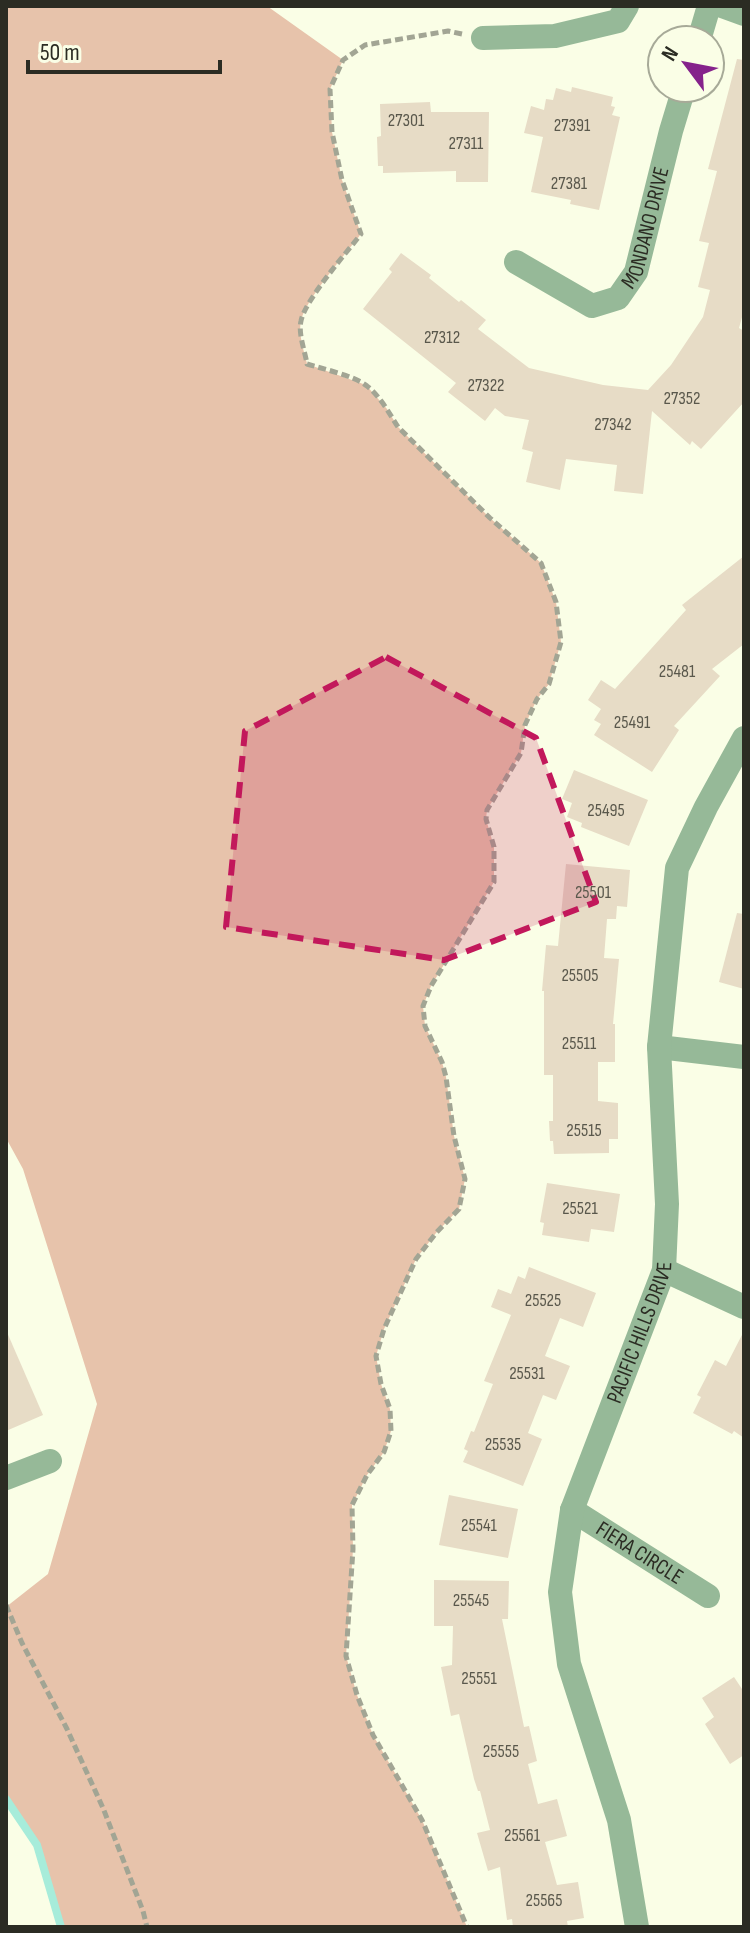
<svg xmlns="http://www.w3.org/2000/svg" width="750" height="1933" font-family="'Sofia Sans Condensed',sans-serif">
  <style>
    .green { fill: #e7c3ab }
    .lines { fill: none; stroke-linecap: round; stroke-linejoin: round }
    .stream { stroke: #a7ecda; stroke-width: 8 }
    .building { fill: #e7dcc6 }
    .path { stroke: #a2a594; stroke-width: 5; stroke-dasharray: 8 4; stroke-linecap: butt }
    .minor { stroke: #96b998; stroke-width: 24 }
    .marked { fill: #c2185b; fill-opacity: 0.2; stroke: #c2185b; stroke-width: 6; stroke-dasharray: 16 10; stroke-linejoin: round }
    .labels { text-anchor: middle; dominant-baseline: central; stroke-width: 7; stroke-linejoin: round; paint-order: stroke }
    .number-label { font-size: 18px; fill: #5a584c }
    .street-label { font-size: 22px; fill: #2b2c23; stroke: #fafee6 }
  </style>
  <rect width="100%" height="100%" fill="#fafee6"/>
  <path class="green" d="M6,6H267L343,60L330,89L332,132L342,180L361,234C347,252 305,300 301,321C298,334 304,351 307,364L366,385L387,409L398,427L490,518L541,563L556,602L561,642L549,684L537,699L525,725L521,753L487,810L486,819L494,847V882L431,986L423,1006L425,1026L442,1062L446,1077L454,1136L465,1179L459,1209L436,1233L416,1259L384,1329L376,1356L381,1384L390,1409L391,1431L384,1452L367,1475L352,1505L353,1549L346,1656L357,1695L373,1735L422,1820L467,1927H61L37,1845L6,1799V1607L48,1574L97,1404L23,1169L6,1138Z"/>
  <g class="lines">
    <path class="stream" d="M6,1799L37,1845L61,1927"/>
  </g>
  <g class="building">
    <path d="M737,59L744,60V310L739,328L744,331V402L701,449L692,441L690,445L652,411L643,494L614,491L617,465L566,459L560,490L526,482L533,452L522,449L529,420L505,416L495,408L485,421L448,392L456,383L363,309L392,272L389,269L401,253L431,275L429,278L459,302L461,300L486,320L478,329L529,368L603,385L648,390L671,365L703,317L710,290L698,287L709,243L699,241L717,171L708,169Z"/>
    <path d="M572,87L613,97L611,106L615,107L612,115L620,117L599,210L570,204L571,200L531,192L543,137L524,133L531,106L544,110L546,99L553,100L556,88L571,92Z"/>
    <path d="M430,102L431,112H489L488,182H456V171L383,173V166H378L377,137L381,136L380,104Z"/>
    <path d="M744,556V644L712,669L720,676L674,726L679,730L652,772L594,735L601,724L594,720L601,709L588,700L601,680L615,689L686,610L682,605Z"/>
    <path d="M574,770L648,800L629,846L581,827L582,823L567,817L572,803L562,799Z"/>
    <path d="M566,864L630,870L627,907L617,906L616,919H607L604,958L619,959L613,1024H615V1062H598V1101L618,1103V1139H609V1153L554,1154L553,1141H550L549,1121H553V1075H544V991H542L546,945L558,946Z"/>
    <path d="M737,913L744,914V989L719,982Z"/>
    <path d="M547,1183L620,1194L614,1232L591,1229L589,1242L542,1235L544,1223L540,1222Z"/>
    <path d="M529,1267L596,1293L583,1327L560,1318L545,1356L570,1366L556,1400L543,1395L528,1433L542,1439L523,1486L463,1462L468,1451L464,1449L471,1431L474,1432L493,1384L484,1381L511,1315L491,1307L498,1289L511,1294L518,1276L525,1279Z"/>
    <path d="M6,1330L43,1415L6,1431Z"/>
    <path d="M744,1331V1438L734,1431L732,1434L693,1413L701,1397L697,1395L715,1360L726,1366Z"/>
    <path d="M449,1495L518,1509L508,1558L439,1545Z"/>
    <path d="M434,1580L509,1581L508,1619H502L524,1727L529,1726L537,1761L528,1764L538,1804L557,1799L567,1836L545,1842L557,1885L578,1882L584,1918L567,1921L568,1927H513L512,1919L507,1920L500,1867L488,1871L477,1833L490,1830L480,1791H478L474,1779L459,1714L451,1716L441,1667L452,1665L453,1626H434Z"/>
    <path d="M734,1677L744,1692V1755L730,1764L705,1724L714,1717L702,1698Z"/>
  </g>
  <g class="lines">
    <g class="path">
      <path d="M462,34L448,31L365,45L343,60L330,89L332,132L342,180L361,234C347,252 305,300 301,321C298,334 305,351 307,364C323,369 355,376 367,386C380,396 389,413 398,427L490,518L541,563L556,602L561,642L549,684L537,699L525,725L521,753L487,810L486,819L494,847V882L431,986L423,1006L425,1026L442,1062L446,1077L454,1136L465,1179L459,1209L436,1233L416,1259L384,1329L376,1356L381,1384L390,1409L391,1431L384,1452L367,1475L352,1505L353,1549L346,1656L357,1695L373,1735L422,1820L467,1927"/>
      <path d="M6,1605L22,1643L67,1729L103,1808L143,1911L147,1927"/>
    </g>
    <g class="minor">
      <path d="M722,6L744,14"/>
      <path d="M483,38L555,36L618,21L627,6"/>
      <path d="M699,40L709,6"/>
      <path id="s1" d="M516,262L592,306L618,298L636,272L671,131L684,88"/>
      <path d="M659,1047L744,1057"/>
      <path d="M664,1270L744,1307"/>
      <path d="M6,1478L50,1461"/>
      <path id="s2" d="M572,1510L708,1596"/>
      <path id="s3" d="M637,1927L619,1820L569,1664L560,1592L572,1510L664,1270L667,1204L659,1047L677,868L706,807L744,738"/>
    </g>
  </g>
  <path class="marked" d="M386,657L536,738L596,902L444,960L226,927L245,731Z"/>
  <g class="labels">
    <g class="number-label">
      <text x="406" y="120">27301</text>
      <text x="572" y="125">27391</text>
      <text x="466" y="143">27311</text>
      <text x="569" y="183">27381</text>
      <text x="442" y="337">27312</text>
      <text x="486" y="385">27322</text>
      <text x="682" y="398">27352</text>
      <text x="613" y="424">27342</text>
      <text x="677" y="671">25481</text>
      <text x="632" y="722">25491</text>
      <text x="606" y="810">25495</text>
      <text x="593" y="892">25501</text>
      <text x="580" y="975">25505</text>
      <text x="579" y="1043">25511</text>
      <text x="584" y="1130">25515</text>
      <text x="580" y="1208">25521</text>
      <text x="543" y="1300">25525</text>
      <text x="527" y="1373">25531</text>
      <text x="503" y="1444">25535</text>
      <text x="479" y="1525">25541</text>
      <text x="471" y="1600">25545</text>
      <text x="479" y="1678">25551</text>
      <text x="501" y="1751">25555</text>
      <text x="522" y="1835">25561</text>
      <text x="544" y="1900">25565</text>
    </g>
    <g class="street-label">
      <text stroke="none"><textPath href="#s1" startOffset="192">MONDANO DRIVE</textPath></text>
      <text stroke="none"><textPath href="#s3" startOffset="618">PACIFIC HILLS DRIVE</textPath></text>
      <text stroke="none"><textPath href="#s2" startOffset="80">FIERA CIRCLE</textPath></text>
    </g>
  </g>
  <rect width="750" height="1933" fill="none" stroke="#2b2c23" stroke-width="16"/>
  <g transform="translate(686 64) rotate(302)"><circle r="38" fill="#fafee6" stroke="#a7aa98" stroke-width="2"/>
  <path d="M0-6L14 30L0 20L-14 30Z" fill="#85228b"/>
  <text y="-12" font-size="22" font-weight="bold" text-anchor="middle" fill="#2b2c23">N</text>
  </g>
  <path d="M28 60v12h192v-12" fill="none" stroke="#2b2c23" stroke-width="4"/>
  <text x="40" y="60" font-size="24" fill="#2b2c23" stroke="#fafee6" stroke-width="6" paint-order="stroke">50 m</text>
</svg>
